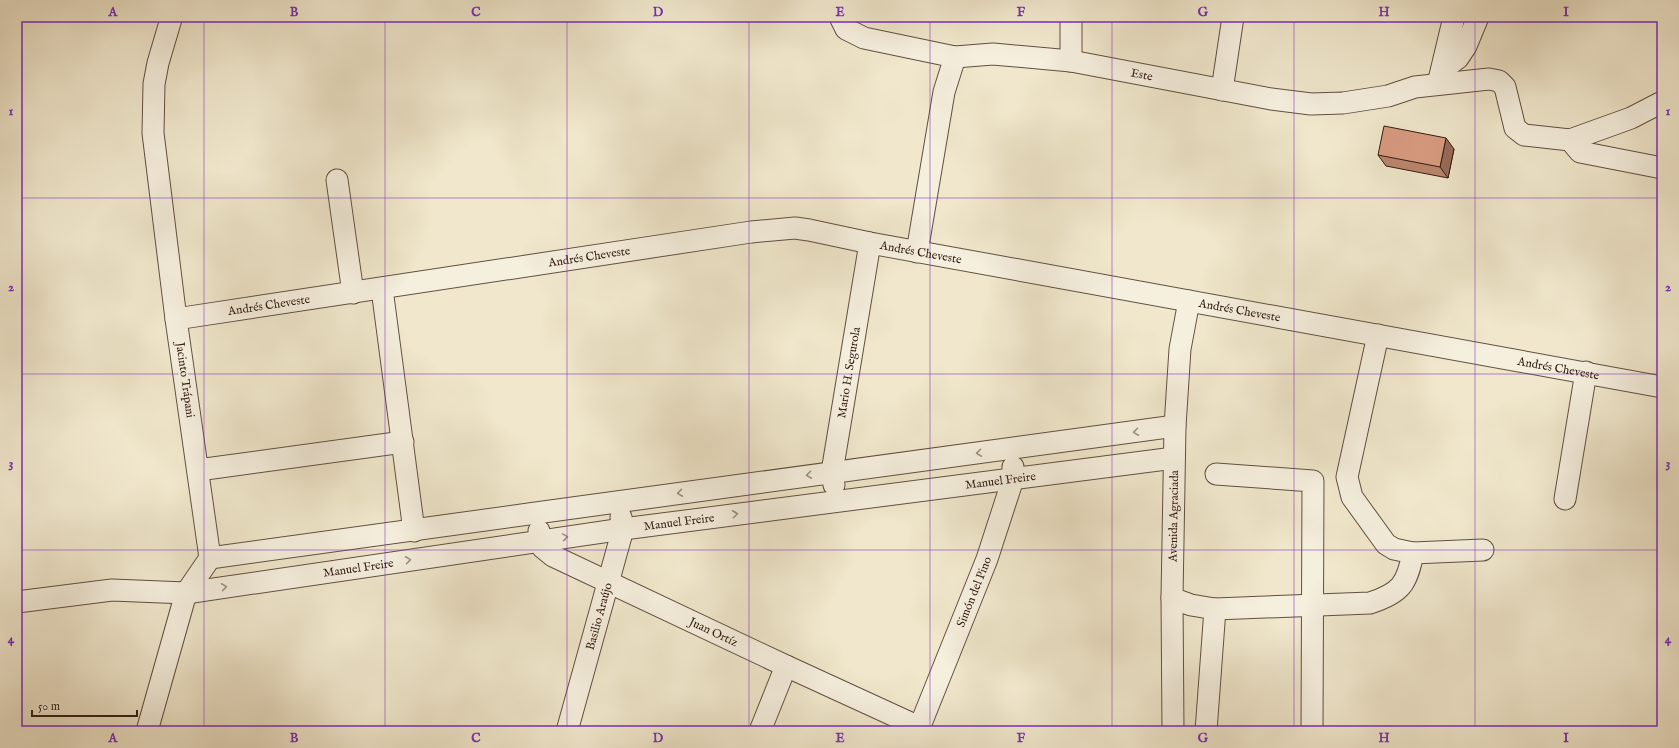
<svg xmlns="http://www.w3.org/2000/svg" width="1679" height="748" font-family="'IM FELL English',serif">
  <style>
    .lines { fill: none; stroke-linecap: round; stroke-linejoin: round }
    .minor-casing { stroke: #624f40; stroke-width: 23 }
    .minor { stroke: #f5efde; stroke-width: 21 }
    .wall { fill: #bb866f; stroke: #331c12 }
    .shaded-wall { fill: #986d5a; stroke: #331c12 }
    .building { fill: #d99c81; stroke: #331c12 }
    .oneway { stroke: #9e9082 }
    .grid { fill: none; stroke: #7b2cbf; stroke-width: 1; stroke-opacity: 0.55 }
    .labels { text-anchor: middle; dominant-baseline: central; stroke-width: 4; stroke-linejoin: round; paint-order: stroke }
    .street-label { font-size: 12px; fill: #331c12; stroke: #f5efde }
    .neatline { fill: none; stroke: #7b2cbf; stroke-width: 1.5 }
    .grid-label { font-size: 13px; text-anchor: middle; font-weight: bold; fill: #7b2cbf }
  </style>
  <rect width="100%" height="100%" fill="#f0e7cc"/>
  <filter id="stains"><feTurbulence type="fractalNoise" baseFrequency=".005" numOctaves="4"/><feColorMatrix values="0 0 0 0 .2 0 0 0 0 .09 0 0 0 0 .02 0 0 0 .5 -.17"/></filter>
  <radialGradient id="worn" r=".72"><stop offset=".6" stop-color="#630" stop-opacity="0"/><stop offset="1" stop-color="#630" stop-opacity=".3"/></radialGradient>
  <g class="lines">
    <g class="minor-casing">
      <g id="minor">
        <path id="s1" d="M840,17L846,29L864,38L955,57L993,54L1071,61L1271,99L1311,104L1343,103L1388,96L1415,87L1489,79L1499,81L1505,87L1515,128L1524,135L1570,140"/>
        <path d="M1071,17V61"/>
        <path d="M1442,70L1458,58L1466,46L1478,17"/>
        <path d="M1438,84L1454,17"/>
        <path d="M1222,90L1233,17"/>
        <path d="M1662,102L1631,118L1570,140L1580,152L1662,168"/>
        <path d="M337,180L353,293"/>
        <path d="M917,252L944,92L955,57"/>
        <path d="M382,289L414,531"/>
        <path id="s2" d="M176,319L751,232L795,228L809,230L870,243L1662,387"/>
        <path d="M1378,335L1347,477L1352,497L1386,544L1394,549L1413,553L1483,550"/>
        <path d="M198,470L403,442"/>
        <path d="M1216,474L1313,481L1312,731"/>
        <path id="s3" d="M834,485L832,472L870,243"/>
        <path d="M1565,499L1586,372"/>
        <path id="s4" d="M539,531L542,547L553,556L786,666L919,727"/>
        <path d="M210,558L536,513L1175,426"/>
        <path d="M1172,598L1191,605L1215,609L1370,603C1401,593 1407,584 1413,553"/>
        <path id="s5" d="M17,602L112,590L186,593L623,529L1174,458"/>
        <path d="M147,731L186,593L210,558L176,319L153,133L154,84L158,63L171,19"/>
        <path id="s6" d="M567,731L623,529L621,517"/>
        <path d="M760,731L786,666"/>
        <path id="s7" d="M918,731L987,559L1013,479V467"/>
        <path id="s8" d="M1173,731L1172,598L1175,426L1180,349L1189,301"/>
        <path d="M1206,731L1215,609"/>
      </g>
    </g>
    <use href="#minor" class="minor"/>
  </g>
  <path class="wall" d="M1454,149L1448,178L1386,166L1378,155Z"/>
  <path class="shaded-wall" d="M1446,138L1454,149L1448,178L1440,167Z"/>
  <path class="building" d="M1384,126L1446,138L1440,167L1378,155Z"/>
  <defs><path id="oneway-chevron" d="M-2-3.5L2.5 0L-2 3.5" fill="none" stroke-width="1.6" stroke-linecap="round" stroke-linejoin="round"/></defs>
  <g class="oneway">
    <use href="#oneway-chevron" transform="translate(1136 432) rotate(172)"/>
    <use href="#oneway-chevron" transform="translate(979 453) rotate(172)"/>
    <use href="#oneway-chevron" transform="translate(809 475) rotate(172)"/>
    <use href="#oneway-chevron" transform="translate(680 493) rotate(172)"/>
    <use href="#oneway-chevron" transform="translate(735 514) rotate(-7)"/>
    <use href="#oneway-chevron" transform="translate(565 537) rotate(-9)"/>
    <use href="#oneway-chevron" transform="translate(408 560) rotate(-8)"/>
    <use href="#oneway-chevron" transform="translate(224 587) rotate(-8)"/>
  </g>
  <path class="grid" d="M204,17V731M385,17V731M567,17V731M749,17V731M930,17V731M1112,17V731M1294,17V731M1475,17V731M17,198H1662M17,374H1662M17,550H1662"/>
  <g class="labels">
    <g class="street-label">
      <text stroke="none"><textPath href="#s1" startOffset="315">Este</textPath></text>
      <text stroke="none"><textPath href="#s2" startOffset="754">Andrés Cheveste</textPath></text>
      <text stroke="none"><textPath href="#s2" startOffset="418">Andrés Cheveste</textPath></text>
      <text stroke="none"><textPath href="#s2" startOffset="94">Andrés Cheveste</textPath></text>
      <text stroke="none"><textPath href="#s2" startOffset="1078">Andrés Cheveste</textPath></text>
      <text stroke="none"><textPath href="#s2" startOffset="1402">Andrés Cheveste</textPath></text>
      <text stroke="none"><textPath href="#s3" startOffset="114">Mario H. Segurola</textPath></text>
      <text transform="translate(185 380) rotate(82)">Jacinto Trápani</text>
      <text stroke="none"><textPath href="#s5" startOffset="992">Manuel Freire</textPath></text>
      <text stroke="none"><textPath href="#s8" startOffset="215">Avenida Agraciada</textPath></text>
      <text stroke="none"><textPath href="#s5" startOffset="668">Manuel Freire</textPath></text>
      <text stroke="none"><textPath href="#s5" startOffset="344">Manuel Freire</textPath></text>
      <text stroke="none"><textPath href="#s7" startOffset="150">Simón del Pino</textPath></text>
      <text stroke="none"><textPath href="#s6" startOffset="119">Basilio Araújo</textPath></text>
      <text stroke="none"><textPath href="#s4" startOffset="208">Juan Ortíz</textPath></text>
    </g>
  </g>
  <rect width="1679" height="748" fill="none" stroke="#f0e7cc" stroke-width="44"/>
  <path d="M32 710v6h105v-6" fill="none" stroke="#331c12" stroke-width="2"/>
  <text x="38" y="710" font-size="12" fill="#331c12" stroke="#f5efde" stroke-width="3" paint-order="stroke">50 m</text>
  <rect x="22" y="22" width="1635" height="704" class="neatline"/>
  <g class="grid-label">
    <text x="113" y="16">A</text>
    <text x="294" y="16">B</text>
    <text x="476" y="16">C</text>
    <text x="658" y="16">D</text>
    <text x="840" y="16">E</text>
    <text x="1021" y="16">F</text>
    <text x="1203" y="16">G</text>
    <text x="1384" y="16">H</text>
    <text x="1566" y="16">I</text>
    <text x="11" y="115">1</text>
    <text x="1668" y="115">1</text>
    <text x="11" y="291">2</text>
    <text x="1668" y="291">2</text>
    <text x="11" y="467">3</text>
    <text x="1668" y="467">3</text>
    <text x="11" y="643">4</text>
    <text x="1668" y="643">4</text>
    <text x="113" y="742">A</text>
    <text x="294" y="742">B</text>
    <text x="476" y="742">C</text>
    <text x="658" y="742">D</text>
    <text x="840" y="742">E</text>
    <text x="1021" y="742">F</text>
    <text x="1203" y="742">G</text>
    <text x="1384" y="742">H</text>
    <text x="1566" y="742">I</text>
  </g>
  <rect width="100%" height="100%" filter="url(#stains)"/>
  <rect width="100%" height="100%" fill="url(#worn)"/>
</svg>
